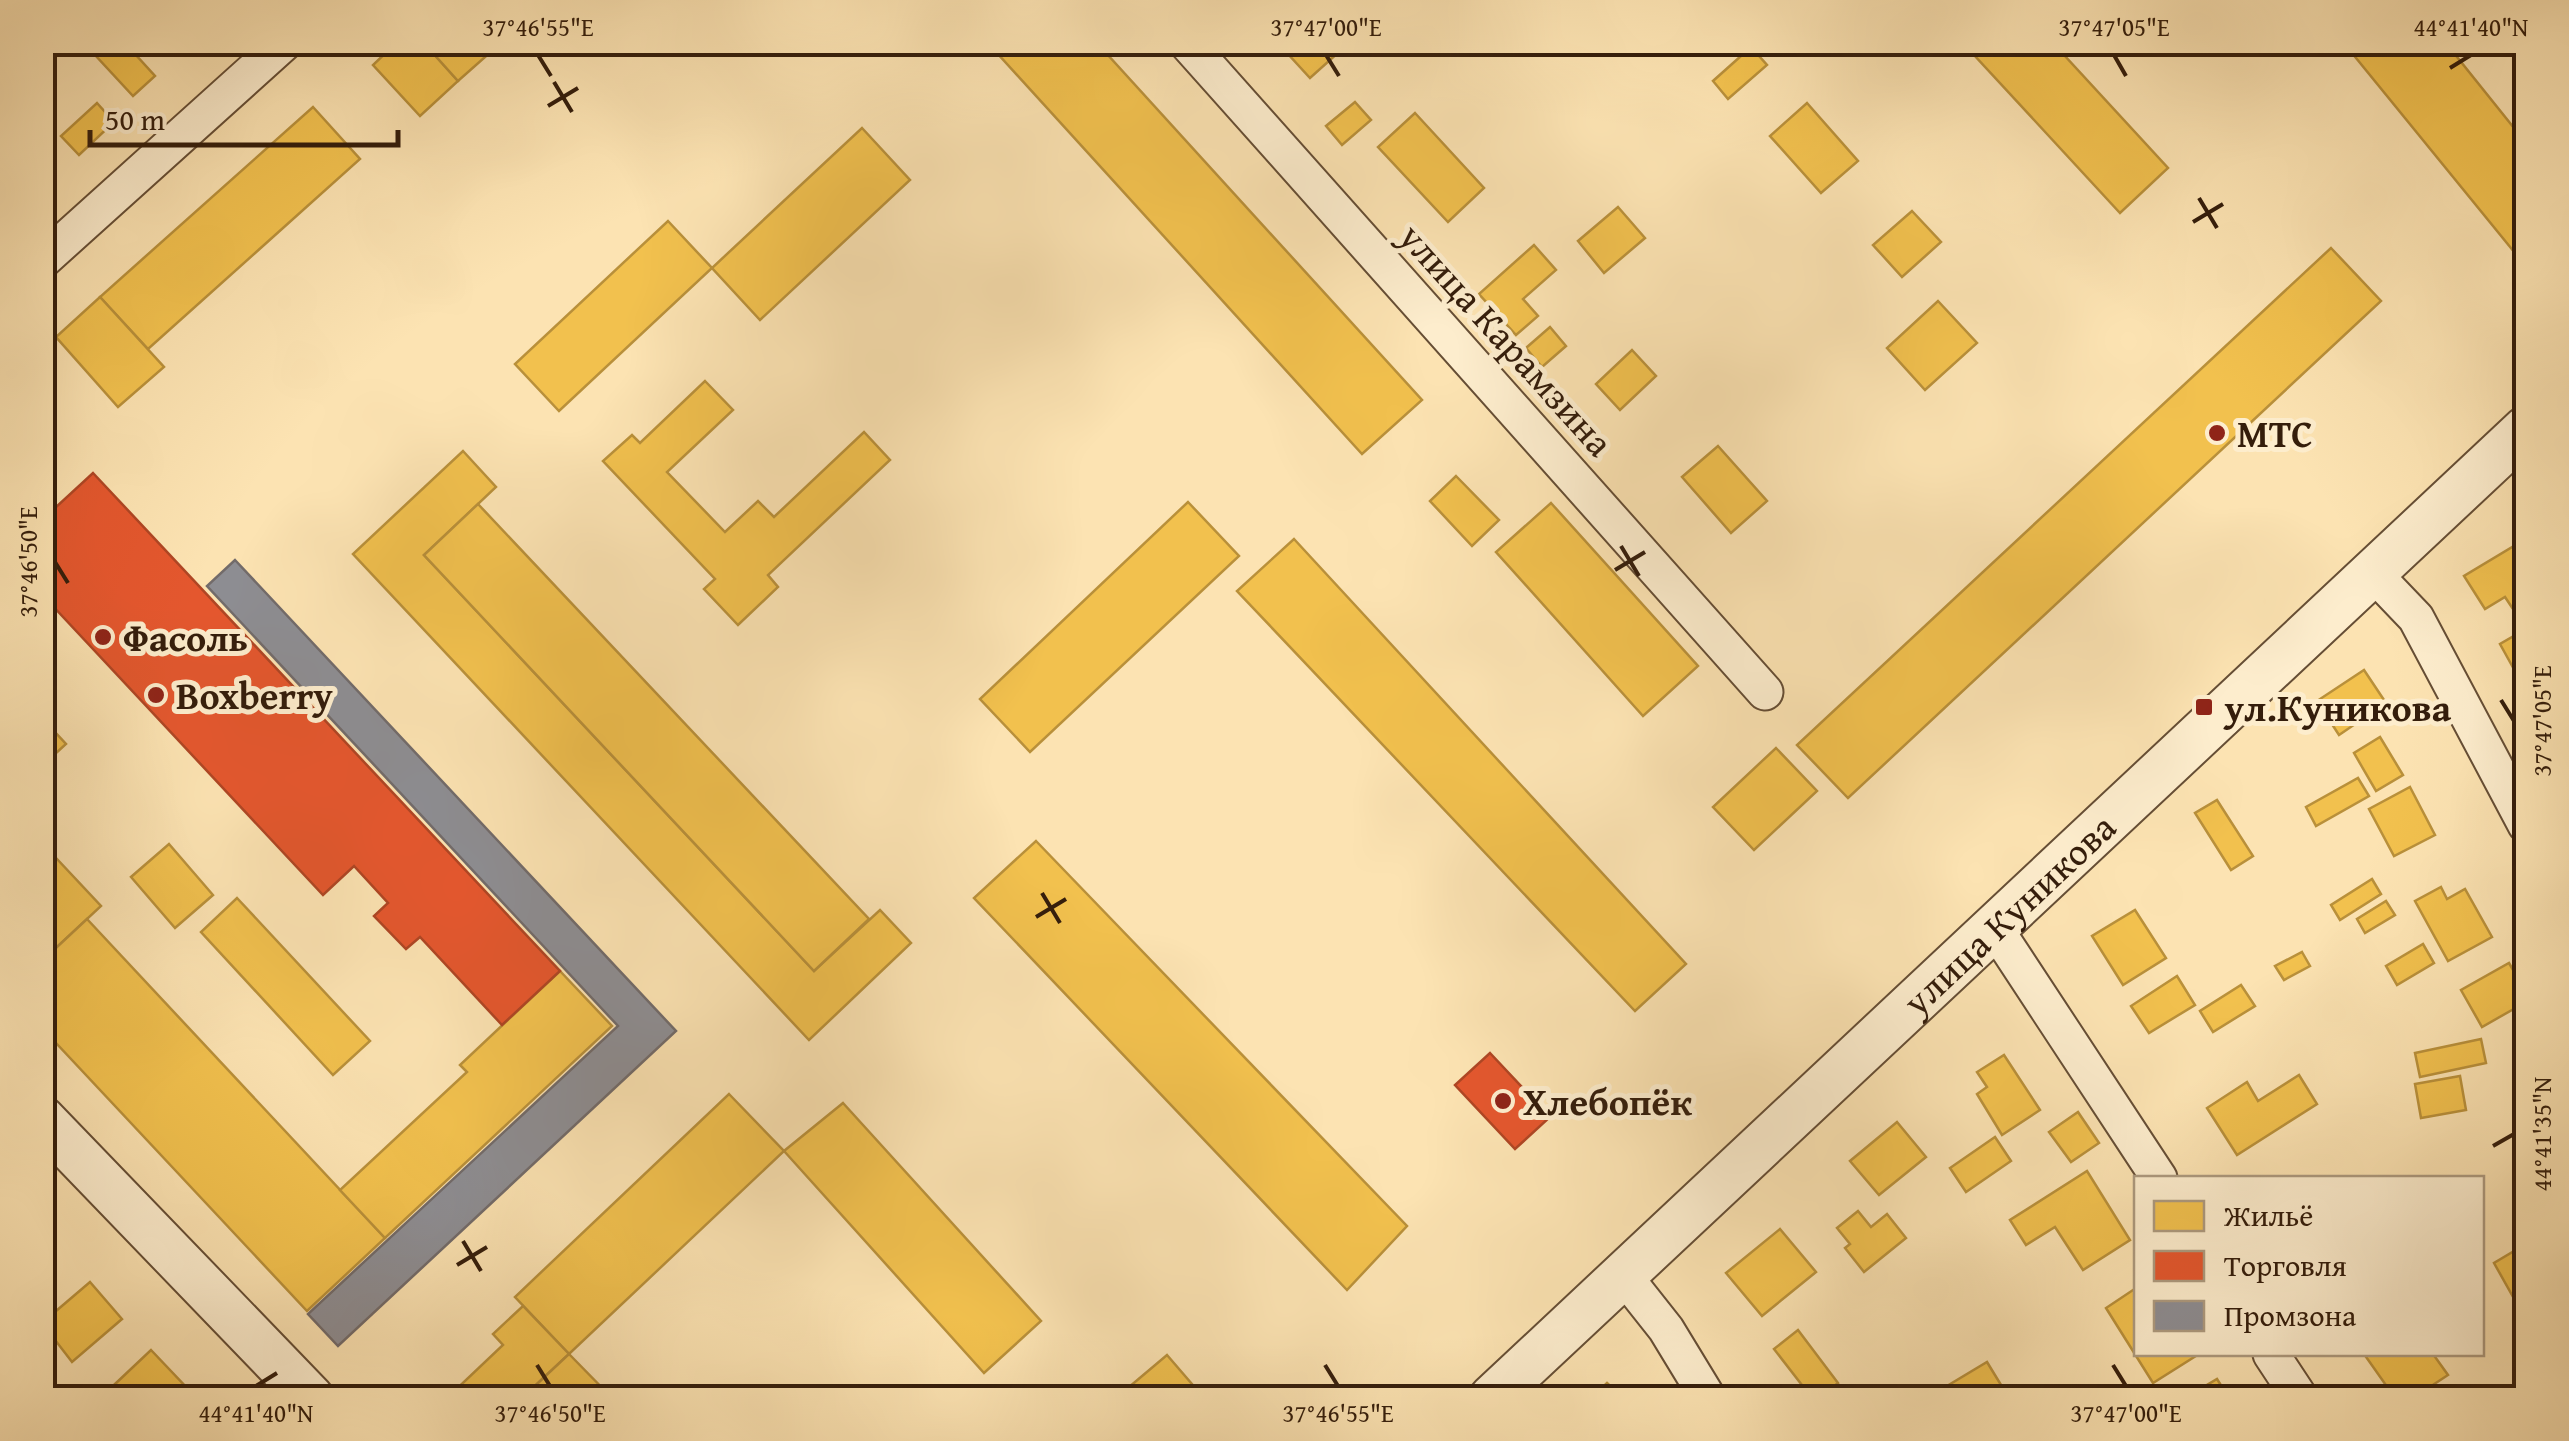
<svg xmlns="http://www.w3.org/2000/svg" width="2569" height="1441" font-family="'Gentium Book Plus',serif">
  <style>
    .homes { fill: #f2c14e; stroke: #b9903a; stroke-width: 2.5 }
    .shops { fill: #e4572e; stroke: #af4624; stroke-width: 2.5 }
    .industry { fill: #8d8d92; stroke: #726b6a; stroke-width: 2.5 }
    .lines { fill: none; stroke-linecap: round; stroke-linejoin: round }
    .minor-casing { stroke: #664e35; stroke-width: 39 }
    .tertiary-casing { stroke: #664e35; stroke-width: 49 }
    .minor { stroke: #fdedcd; stroke-width: 35 }
    .tertiary { stroke: #fdedcd; stroke-width: 45 }
    .ticks { fill: none; stroke: #341d0b; stroke-width: 4 }
    .poi-dot { fill: #8f2418; stroke: #fdedcd; stroke-width: 4 }
    .labels { text-anchor: middle; dominant-baseline: central; stroke-width: 10; stroke-linejoin: round; paint-order: stroke }
    .street-label { font-size: 38px; fill: #341d0b; stroke: #fdedcd }
    .poi-label { font-size: 38px; font-weight: bold; fill: #341d0b; stroke: #fdedcd; text-anchor: start }
    .neatline { fill: none; stroke: #341d0b; stroke-width: 4 }
    .ticks-label { font-size: 25px; text-anchor: middle; fill: #341d0b }
  </style>
  <rect width="100%" height="100%" fill="#fce3b2"/>
  <filter id="stains"><feTurbulence type="fractalNoise" baseFrequency=".002" numOctaves="4"/><feColorMatrix values="0 0 0 0 .2 0 0 0 0 .09 0 0 0 0 .02 0 0 0 .5 -.17"/></filter>
  <radialGradient id="worn" r=".72"><stop offset=".6" stop-color="#630" stop-opacity="0"/><stop offset="1" stop-color="#630" stop-opacity=".3"/></radialGradient>
  <g class="homes">
    <path d="M42,42H71L42,70Z"/>
    <path d="M83,42H124L155,76L133,96Z"/>
    <path d="M397,42H423L458,81L420,116L373,65Z"/>
    <path d="M423,42H502L458,81Z"/>
    <path d="M955,42H981L967,55Z"/>
    <path d="M987,42H1096L1422,400L1362,454Z"/>
    <path d="M1277,42H1349V43L1310,78Z"/>
    <path d="M1962,42H2052L2168,168L2120,213Z"/>
    <path d="M2343,42H2445L2526,143V244L2515,253Z"/>
    <path d="M1751,47L1767,65L1728,99L1713,81Z"/>
    <path d="M1355,102L1371,120L1342,145L1326,126Z"/>
    <path d="M97,103L114,122L79,155L61,136Z"/>
    <path d="M1807,103L1858,161L1821,193L1770,136Z"/>
    <path d="M313,107L360,159L148,349L100,297Z"/>
    <path d="M1415,113L1484,188L1448,222L1378,147Z"/>
    <path d="M862,128L910,180L760,320L712,268Z"/>
    <path d="M1618,207L1645,238L1604,273L1578,241Z"/>
    <path d="M1912,211L1941,242L1902,277L1873,245Z"/>
    <path d="M668,221L712,268L559,411L515,364Z"/>
    <path d="M1534,245L1556,270L1523,299L1538,316L1516,335L1479,294Z"/>
    <path d="M2331,248L2381,301L1848,798L1797,745Z"/>
    <path d="M100,297L164,367L118,407L56,337Z"/>
    <path d="M1938,301L1977,343L1925,390L1887,348Z"/>
    <path d="M1550,327L1566,346L1542,367L1526,348Z"/>
    <path d="M1632,350L1656,376L1620,410L1596,384Z"/>
    <path d="M705,381L733,410L667,472L725,532L758,501L774,517L864,432L890,460L768,575L778,587L738,625L704,589L715,579L603,461L632,435L640,443Z"/>
    <path d="M1718,446L1767,501L1731,533L1682,477Z"/>
    <path d="M463,451L496,487L424,555L814,971L880,910L911,943L809,1040L353,554Z"/>
    <path d="M1456,476L1499,520L1472,546L1430,501Z"/>
    <path d="M1188,502L1239,556L1030,752L980,699Z"/>
    <path d="M1551,503L1698,666L1643,716L1496,552Z"/>
    <path d="M478,504L869,919L814,971L424,555Z"/>
    <path d="M1294,539L1686,964L1635,1011L1237,591Z"/>
    <path d="M2524,540L2526,601L2513,609L2505,597L2485,609L2464,576Z"/>
    <path d="M2526,629V691L2500,644Z"/>
    <path d="M2364,670L2386,703L2339,735L2317,701Z"/>
    <path d="M42,718L66,744L42,766Z"/>
    <path d="M2380,737L2403,775L2376,791L2354,753Z"/>
    <path d="M1776,748L1817,791L1754,850L1713,807Z"/>
    <path d="M2358,778L2369,796L2316,826L2306,807Z"/>
    <path d="M2410,787L2435,835L2394,856L2369,809Z"/>
    <path d="M2217,800L2253,856L2231,870L2195,813Z"/>
    <path d="M1036,841L1407,1226L1347,1290L974,898Z"/>
    <path d="M42,843L101,906L42,961Z"/>
    <path d="M169,844L213,895L175,928L131,877Z"/>
    <path d="M2372,879L2381,894L2340,920L2331,905Z"/>
    <path d="M2441,887L2447,899L2465,889L2492,937L2448,961L2415,901Z"/>
    <path d="M237,898L370,1041L333,1075L201,932Z"/>
    <path d="M2386,901L2395,915L2365,933L2357,919Z"/>
    <path d="M2135,910L2166,958L2123,985L2092,936Z"/>
    <path d="M87,919L385,1238L307,1311L42,1028V961Z"/>
    <path d="M2423,944L2434,963L2397,985L2386,966Z"/>
    <path d="M2302,952L2310,966L2284,980L2275,966Z"/>
    <path d="M2509,963L2526,992V1002L2482,1027L2461,990Z"/>
    <path d="M560,971L612,1026L385,1238L340,1190L467,1072L460,1065Z"/>
    <path d="M2177,976L2195,1005L2149,1033L2131,1006Z"/>
    <path d="M2241,985L2255,1006L2213,1032L2200,1011Z"/>
    <path d="M2481,1039L2486,1063L2420,1077L2415,1053Z"/>
    <path d="M2004,1055L2040,1110L2002,1135L1977,1094L1987,1087L1977,1072Z"/>
    <path d="M2299,1075L2317,1104L2237,1155L2207,1108L2247,1082L2258,1101Z"/>
    <path d="M2460,1076L2466,1110L2421,1118L2415,1084Z"/>
    <path d="M729,1094L784,1151L569,1354L515,1297Z"/>
    <path d="M843,1103L1041,1321L984,1373L784,1151Z"/>
    <path d="M2078,1112L2099,1143L2071,1162L2049,1132Z"/>
    <path d="M1897,1122L1926,1157L1879,1195L1850,1161Z"/>
    <path d="M1995,1137L2011,1161L1966,1192L1950,1168Z"/>
    <path d="M2087,1171L2130,1240L2083,1270L2055,1227L2026,1245L2010,1220Z"/>
    <path d="M1858,1211L1871,1227L1887,1214L1906,1238L1864,1272L1845,1248L1850,1244L1837,1228Z"/>
    <path d="M1780,1229L1816,1272L1762,1316L1726,1273Z"/>
    <path d="M2526,1244V1320L2494,1263Z"/>
    <path d="M90,1282L122,1319L72,1362L42,1323Z"/>
    <path d="M2136,1288V1354H2199L2153,1383L2106,1308Z"/>
    <path d="M523,1306L569,1354L522,1398H447L503,1345L493,1334Z"/>
    <path d="M1798,1330L1838,1383L1819,1398H1812L1774,1349Z"/>
    <path d="M151,1350L187,1388L176,1398H124L114,1385Z"/>
    <path d="M569,1354L612,1398H522Z"/>
    <path d="M2364,1354H2433L2448,1375L2413,1398H2395Z"/>
    <path d="M1167,1355L1204,1398H1116Z"/>
    <path d="M1987,1362L2009,1398H1927Z"/>
    <path d="M2217,1379L2229,1398H2185Z"/>
    <path d="M1607,1383L1623,1398H1591Z"/>
  </g>
  <g class="shops">
    <path d="M93,473L560,971L502,1025L420,937L406,949L374,916L388,903L354,866L323,895L49,602L42,609V520Z"/>
    <path d="M1490,1053L1550,1117L1515,1149L1455,1085Z"/>
  </g>
  <path class="industry" d="M235,560L676,1031L338,1346L308,1314L618,1026L207,586Z"/>
  <g class="lines">
    <g class="minor-casing">
      <g id="minor">
        <path d="M1186,42L1765,692"/>
        <path d="M42,261L285,42"/>
        <path d="M2372,572L2416,618L2526,825"/>
        <path d="M1996,930L2159,1178"/>
        <path d="M1624,1276L1666,1329L1708,1398"/>
        <path d="M2271,1354L2300,1398"/>
      </g>
    </g>
    <g class="tertiary-casing">
      <g id="tertiary">
        <path d="M42,1119L311,1398"/>
        <path id="s1" d="M1492,1398L2526,429"/>
      </g>
    </g>
    <use href="#minor" class="minor"/>
    <use href="#tertiary" class="tertiary"/>
  </g>
  <path class="ticks" d="M538,55L551,76M1326,55L1339,76M2114,55L2126,76M2450,68L2471,55M554,82L572,112M548,106L578,88M2199,198L2217,228M2193,222L2223,204M1621,546L1639,576M55,562L68,583M1615,570L1645,552M2501,700L2514,721M1042,893L1060,923M1036,917L1066,899M2493,1146L2514,1134M463,1241L481,1271M457,1265L487,1247M537,1365L550,1386M1325,1365L1338,1386M2113,1365L2126,1386M256,1386L277,1373"/>
  <g class="poi-dot">
    <circle cx="2217" cy="433" r="10"/>
    <circle cx="103" cy="637" r="10"/>
    <circle cx="156" cy="695" r="10"/>
    <rect x="2194" y="697" width="20" height="20" rx="5"/>
    <circle cx="1503" cy="1101" r="10"/>
  </g>
  <g class="labels">
    <g class="street-label">
      <text transform="translate(1507 339) rotate(48)">улица Карамзина</text>
      <text stroke="none"><textPath href="#s1" startOffset="708">улица Куникова</textPath></text>
    </g>
    <g class="poi-label">
      <text x="2237" y="433">МТС</text>
      <text x="123" y="637">Фасоль</text>
      <text x="176" y="695">Boxberry</text>
      <text x="2224" y="707">ул.Куникова</text>
      <text x="1523" y="1101">Хлебопёк</text>
    </g>
  </g>
  <rect width="2569" height="1441" fill="none" stroke="#fce3b2" stroke-width="110"/>
  <rect x="2134" y="1176" width="350" height="180" fill="#fdedcd" stroke="#ad9a7f" stroke-width="2.5"/>
  <rect x="2154" y="1201" width="50" height="30" fill="#f2c14e" stroke="#ad9a7f" stroke-width="2.5"/>
  <text x="2224" y="1226" font-size="30" fill="#341d0b">Жильё</text>
  <rect x="2154" y="1251" width="50" height="30" fill="#e4572e" stroke="#ad9a7f" stroke-width="2.5"/>
  <text x="2224" y="1276" font-size="30" fill="#341d0b">Торговля</text>
  <rect x="2154" y="1301" width="50" height="30" fill="#8d8d92" stroke="#ad9a7f" stroke-width="2.5"/>
  <text x="2224" y="1326" font-size="30" fill="#341d0b">Промзона</text>
  <path d="M90 130v15h308v-15" fill="none" stroke="#341d0b" stroke-width="5"/>
  <text x="105" y="130" font-size="30" fill="#341d0b" stroke="#fdedcd" stroke-width="8" paint-order="stroke">50 m</text>
  <rect x="55" y="55" width="2459" height="1331" class="neatline"/>
  <g class="ticks-label">
    <text x="538" y="36">37°46'55"E</text>
    <text x="1326" y="36">37°47'00"E</text>
    <text x="2114" y="36">37°47'05"E</text>
    <text x="2471" y="36">44°41'40"N</text>
    <text transform="translate(28 562) rotate(-90)" y="9">37°46'50"E</text>
    <text transform="translate(2542 721) rotate(-90)" y="9">37°47'05"E</text>
    <text transform="translate(2542 1134) rotate(-90)" y="9">44°41'35"N</text>
    <text x="256" y="1422">44°41'40"N</text>
    <text x="550" y="1422">37°46'50"E</text>
    <text x="1338" y="1422">37°46'55"E</text>
    <text x="2126" y="1422">37°47'00"E</text>
  </g>
  <rect width="100%" height="100%" filter="url(#stains)"/>
  <rect width="100%" height="100%" fill="url(#worn)"/>
</svg>
